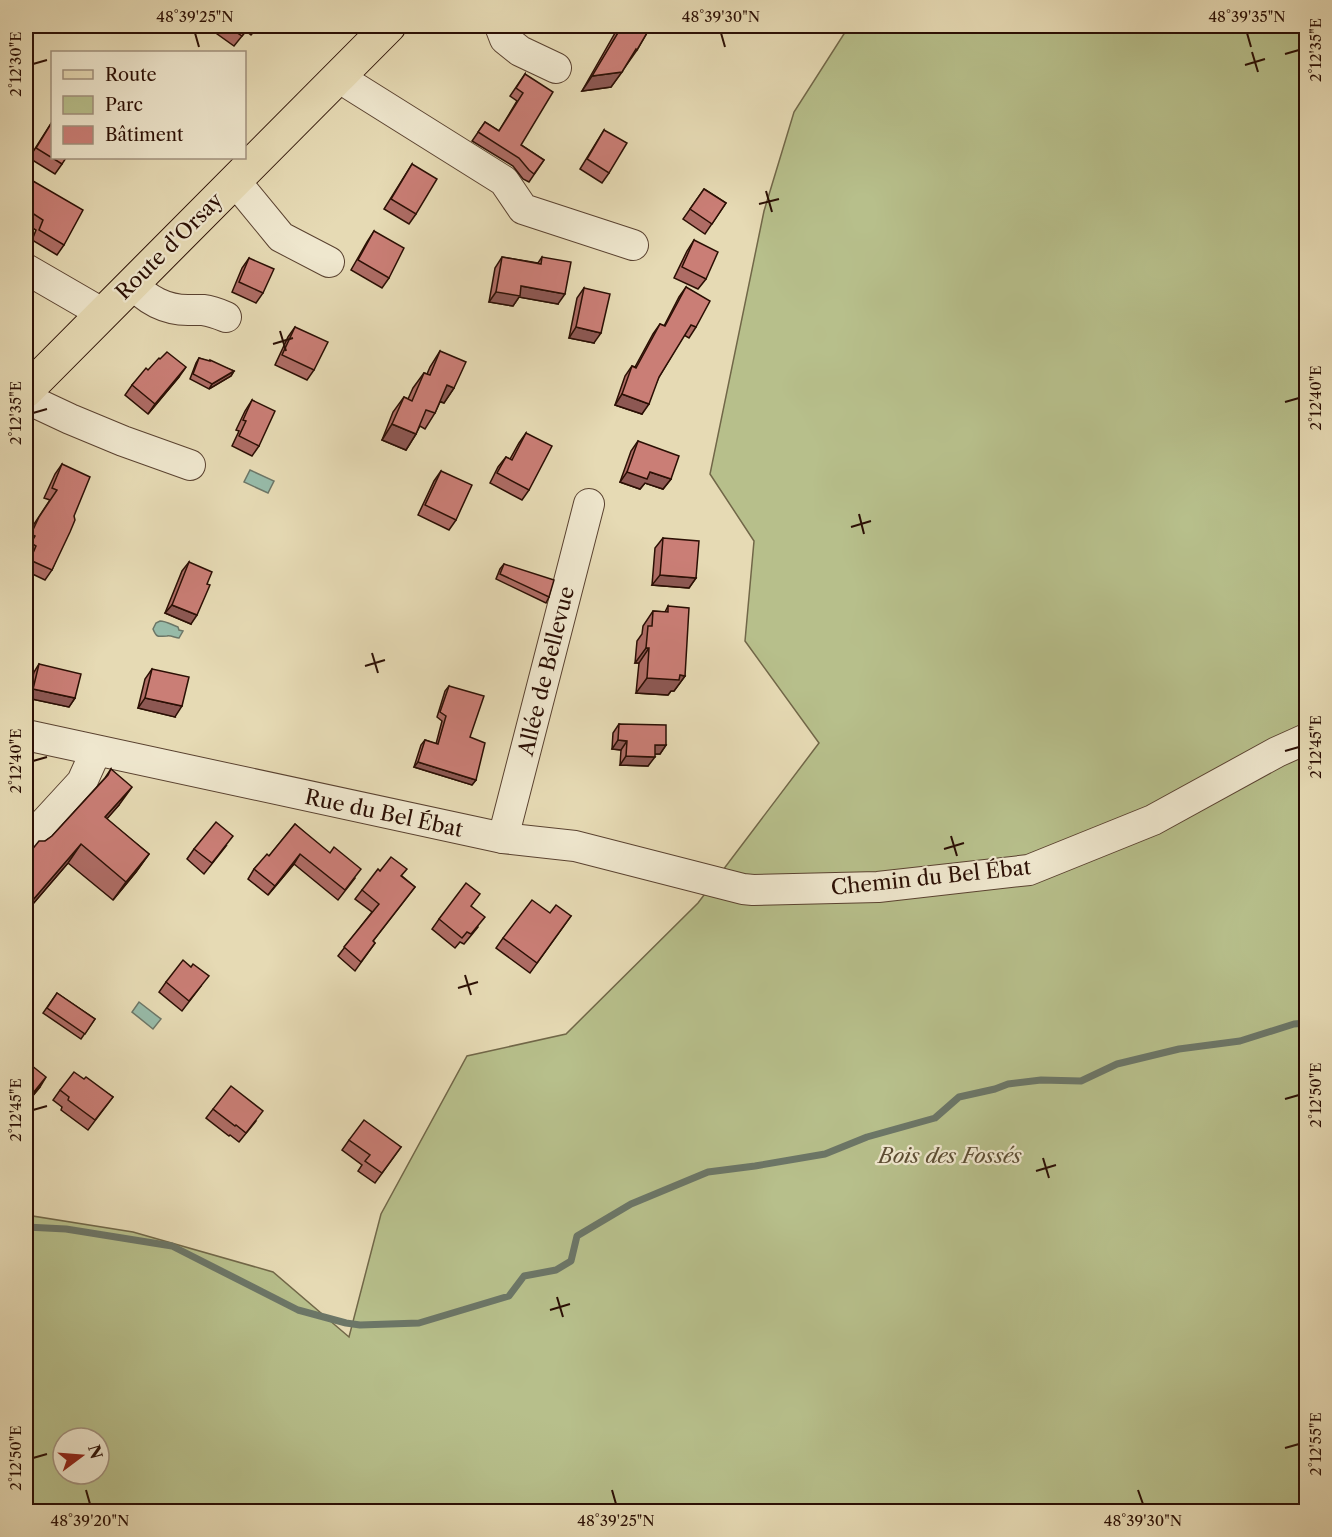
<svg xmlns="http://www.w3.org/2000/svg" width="1332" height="1537" font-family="'Libre Caslon Text',serif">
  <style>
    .green { fill: #b7bf8b; stroke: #716748; stroke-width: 1.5; fill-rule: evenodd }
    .water { fill: #97bba9; stroke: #6c7667; stroke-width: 1.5 }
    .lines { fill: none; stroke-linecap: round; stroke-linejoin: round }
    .stream { stroke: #6c7667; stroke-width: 7 }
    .minor-casing { stroke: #5a4230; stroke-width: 32 }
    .major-casing { stroke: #2b0f04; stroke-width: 35 }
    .minor { stroke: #efe7ce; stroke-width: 30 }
    .major { stroke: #e6dab4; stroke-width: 33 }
    .wall { fill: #ae6c65; stroke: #2b0f04; stroke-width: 1.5 }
    .shaded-wall { fill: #8d5853; stroke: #2b0f04; stroke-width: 1.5 }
    .building { fill: #ca7e76; stroke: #2b0f04; stroke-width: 1.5 }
    .ticks { fill: none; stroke: #2b0f04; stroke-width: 2 }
    .labels { text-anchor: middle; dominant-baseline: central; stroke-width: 4.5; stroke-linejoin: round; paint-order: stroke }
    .street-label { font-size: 21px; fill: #2b0f04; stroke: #efe7ce }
    .park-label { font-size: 21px; font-style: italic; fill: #5c4d33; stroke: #efe7ce }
    .neatline { fill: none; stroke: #2b0f04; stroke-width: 2 }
    .ticks-label { font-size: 15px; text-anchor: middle; fill: #2b0f04 }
  </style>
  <rect width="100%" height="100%" fill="#e6dab4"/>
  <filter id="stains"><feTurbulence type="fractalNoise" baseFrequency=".00333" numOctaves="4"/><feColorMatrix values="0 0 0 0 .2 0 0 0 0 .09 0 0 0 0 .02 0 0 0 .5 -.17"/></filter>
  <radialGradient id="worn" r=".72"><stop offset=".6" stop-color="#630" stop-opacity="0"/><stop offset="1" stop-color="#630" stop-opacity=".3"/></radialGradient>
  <path class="green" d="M849,26H1306V1511H26V1215L133,1232L273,1272L349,1337L381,1214L467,1056L566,1034L698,903L819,743L745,641L754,541L710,474L764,211L794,112ZM63,1438H99V1474H63Z"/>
  <g class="water">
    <path d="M250,470L274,481L268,493L244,482Z"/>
    <path d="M160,621C166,621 172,625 178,627L179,630L183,631L179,638C176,638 170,635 167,636C159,636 157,639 153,629L156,623Z"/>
    <path d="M139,1002L161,1019L153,1029L132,1012Z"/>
  </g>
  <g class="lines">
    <path class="stream" d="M26,1227L66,1229L172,1246L298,1310L346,1323L360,1325L419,1323L509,1296L524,1276L556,1270L571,1261L577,1236L631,1204L708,1172L755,1166L825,1154L867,1137L935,1118L959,1097L995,1089L1008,1084L1041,1080L1081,1081L1117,1064L1179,1049L1240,1041L1294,1024L1306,1023"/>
    <g class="minor-casing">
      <g id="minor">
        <path d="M500,26L505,39L520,51L556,68"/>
        <path d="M338,77L504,181L523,209L633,245"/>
        <path d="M235,181L281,237L329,262"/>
        <path d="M26,269L102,313"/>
        <path d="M133,283C146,300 166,310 188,310C193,310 198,310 203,310C211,311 219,314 226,317"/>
        <path d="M26,392L38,404L70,419L123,441L190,465"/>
        <path d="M26,735L503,838L575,846L743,889L753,890L878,887L1029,870L1153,820L1277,752L1306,739"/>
        <path d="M503,838L589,504"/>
        <path d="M26,843L82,782L96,751"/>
      </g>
    </g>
    <g class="major-casing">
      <path id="major" d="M26,391L389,26"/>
    </g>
    <use href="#minor" class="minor"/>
    <use href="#major" class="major"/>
  </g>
  <g class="wall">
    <path d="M211,26H259L251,35L246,31L234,46L213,31Z"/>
    <path d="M619,26H651L637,50L611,87L582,91Z"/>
    <path d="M525,74L521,145L544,160L529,182L523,179L513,166L472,141L485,122L499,131L517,101L510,96Z"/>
    <path d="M52,122L62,164L55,174L29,158Z"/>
    <path d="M604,130L609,173L602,183L580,169Z"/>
    <path d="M412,164L416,214L409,224L384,209Z"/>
    <path d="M33,181L64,245L57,255L32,240L36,230L26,224V192Z"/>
    <path d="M704,189L726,203L705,234L683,219Z"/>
    <path d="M374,231L389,278L382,288L351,270L367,242Z"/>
    <path d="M694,240L706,279L698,289L674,278L687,251Z"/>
    <path d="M502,257L538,263L542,257L558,304L519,297L513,306L489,302L495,268Z"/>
    <path d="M249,258L263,293L256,303L232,292L242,268Z"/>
    <path d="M686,287L696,327L689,338L684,335L659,377L642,414L615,405L625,376L632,366L635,367L653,334L660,324L664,326L679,297Z"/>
    <path d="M584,288L594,343L569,338L577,298Z"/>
    <path d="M295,327L314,370L307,380L275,365L288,337Z"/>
    <path d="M440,351L454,388L444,403L440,402L435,413L425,429L420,426L416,434L406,450L382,440L393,412L404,397L408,399L413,388L424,373L427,374L430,367Z"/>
    <path d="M199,358L234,371L231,376L209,389L190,379L196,363Z"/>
    <path d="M148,370L179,377L148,414L125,395L132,385Z"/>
    <path d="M252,400L259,446L252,456L232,446L239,431L236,430L245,411Z"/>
    <path d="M526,433L529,490L522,500L490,483L498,467L506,457L510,459L519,443Z"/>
    <path d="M638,441L671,479L663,489L645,483L640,489L620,482L631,451Z"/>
    <path d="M62,464L74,516L52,570L45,580L26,571V564L29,556L26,554V551L28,546L26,544V540L32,527L50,500L44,498L55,474Z"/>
    <path d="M441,471L456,520L449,530L418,515L434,481Z"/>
    <path d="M663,538L696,578L689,588L652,585L655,548Z"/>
    <path d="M189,562L191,624L165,613L182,571Z"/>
    <path d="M504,564L549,597L546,603L496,579L500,569Z"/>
    <path d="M668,606L685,676L674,691H671L668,695L636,693L639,663H635L637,641L642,634L643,626L653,611L665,612Z"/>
    <path d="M39,664L75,698L69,707L27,698L34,672Z"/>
    <path d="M152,669L175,717L138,708L145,679Z"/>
    <path d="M449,686L470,737L476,780L472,785L414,767L421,745L425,740L436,744L442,721L437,717L445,691Z"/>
    <path d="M619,724L666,745L660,754H655L648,766L620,765L621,750L612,749L613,733Z"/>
    <path d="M111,769L119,805L106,819L149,854L136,872L113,900L68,863L26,912V857L45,841L52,836L105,778Z"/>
    <path d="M295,824L355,878L338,900L294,864L268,895L248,879L254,869L269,856Z"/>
    <path d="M226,846L204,874L187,859L194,849Z"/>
    <path d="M402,876L415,887L373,941L375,943L355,971L338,956L372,912L355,899L362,890Z"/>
    <path d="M471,906L478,927L464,944L460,942L455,948L432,929L439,919Z"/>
    <path d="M550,913L571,916L530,973L496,948L503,938Z"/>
    <path d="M166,982L201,986L182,1011L159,992Z"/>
    <path d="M57,993L95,1019L81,1039L43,1013Z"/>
    <path d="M26,1061L40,1087L26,1104Z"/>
    <path d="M84,1079L113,1097L88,1130L61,1110L62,1107L53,1100L60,1090Z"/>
    <path d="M213,1109L256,1121L239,1142L230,1135L229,1136L206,1118Z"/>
    <path d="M349,1140L401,1147L375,1183L358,1171L362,1165L342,1150Z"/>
  </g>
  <g class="shaded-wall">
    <path d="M622,72L611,87L582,91L592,76Z"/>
    <path d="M521,286L565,294L558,304L519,297L513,306L489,302L496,292Z"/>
    <path d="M576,327L601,333L594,343L569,338Z"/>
    <path d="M186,367L179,377L148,414L155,404Z"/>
    <path d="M234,371L231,376L209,389L212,384Z"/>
    <path d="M447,385L454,388L444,403L437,400Z"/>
    <path d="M622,394L649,404L642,414L615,405Z"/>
    <path d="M392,424L416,434L406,450L382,440Z"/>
    <path d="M627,472H650L671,479L663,489L645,483L640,489L620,482Z"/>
    <path d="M660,575L696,578L689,588L652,585Z"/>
    <path d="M172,605L197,615L191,624L165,613Z"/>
    <path d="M646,648H649L639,663H635Z"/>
    <path d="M680,675L685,676L674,691H671L668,695L636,693L647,678Z"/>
    <path d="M33,689L75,698L69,707L27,698Z"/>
    <path d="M145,698L182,706L175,717L138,708Z"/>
    <path d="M618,740L627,741L621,750L612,749Z"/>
    <path d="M655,745H666L660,754H649Z"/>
    <path d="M626,756L655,757L648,766L620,765Z"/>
    <path d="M418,762L476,780L472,785L414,767Z"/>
    <path d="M132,787L119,805L92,836L105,817Z"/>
    <path d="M81,844L68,863L26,912V908Z"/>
    <path d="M149,854L136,872L113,900L126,882Z"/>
    <path d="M300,854L294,864L268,895L275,886Z"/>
    <path d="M46,1077L40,1087L26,1104L29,1098Z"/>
  </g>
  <g class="building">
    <path d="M227,26H250L242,36Z"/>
    <path d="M622,26H651L637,50L636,49L622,72L592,76Z"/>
    <path d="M525,74L553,92L521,145L544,160L534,174L529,170L519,158L478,132L485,122L499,131L523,93L516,88Z"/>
    <path d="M52,122V158H66L62,164L36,148Z"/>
    <path d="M604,130L627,143L609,173L587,159Z"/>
    <path d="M412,164L437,179L416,214L391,199Z"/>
    <path d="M33,181L83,210L64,245L39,230L43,220L26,209V194Z"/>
    <path d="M704,189L726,203L712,224L690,209Z"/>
    <path d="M374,231L404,248L389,278L358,260Z"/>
    <path d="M694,240L718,252L706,279L682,267Z"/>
    <path d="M502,257L541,264L542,257L571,262L565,294L521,286L520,296L496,292Z"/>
    <path d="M249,258L274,269L263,293L239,282Z"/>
    <path d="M686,287L710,301L696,327L691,325L659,377L649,404L622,394L632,366L636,368L660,324L665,326Z"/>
    <path d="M584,288L610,294L601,333L576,327Z"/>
    <path d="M295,327L328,342L314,370L282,355Z"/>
    <path d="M440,351L466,362L454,388L447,385L435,413L426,410L416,434L392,424L404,397L412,401L424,373L430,375Z"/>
    <path d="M167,352L186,367L155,404L132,385L146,368L148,370L159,358L160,359Z"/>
    <path d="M199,358L210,361V360L234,371L212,384L193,374Z"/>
    <path d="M252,400L275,411L259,446L239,436L246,421L243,420Z"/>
    <path d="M526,433L552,446L529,490L497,473L506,457L512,460Z"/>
    <path d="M638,441L679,456L671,479L650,472L647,479L627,472Z"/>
    <path d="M62,464L90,477L74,516L75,520L70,532L52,570L30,560L36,546L31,543L35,536L31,534L39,517L57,490L52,488Z"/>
    <path d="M441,471L472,485L456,520L425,505Z"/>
    <path d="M663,538L699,541L696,578L660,575Z"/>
    <path d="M189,562L212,572L207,584L210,585L197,615L172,605Z"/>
    <path d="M504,564L554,580L549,597L500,574Z"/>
    <path d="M668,606L689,608L685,676L680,675L679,680L647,678L649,648H646L648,626H652L653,611L668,612Z"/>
    <path d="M39,664L81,674L75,698L33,689Z"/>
    <path d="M152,669L189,677L182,706L145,698Z"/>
    <path d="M449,686L484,696L470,737L485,743L476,780L418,762L425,740L438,744L446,716L440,712Z"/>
    <path d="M619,724L666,725V745H655V757L626,756L627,741L618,740Z"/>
    <path d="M111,769L132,787L105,817L149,854L126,882L81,844L26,908V857L39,841H45L52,836L108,775Z"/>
    <path d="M216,822L233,836L212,863L194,849Z"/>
    <path d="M295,824L330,853L334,847L361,869L345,890L300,854L275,886L254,869L267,854L269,856Z"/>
    <path d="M391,857L407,869L401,876L415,887L373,941L375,943L361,962L344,947L379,904L362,890L378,869L380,871Z"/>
    <path d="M466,883L480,894L471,906L485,917L471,934L467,932L462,938L439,919Z"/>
    <path d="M532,900L550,913L556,905L571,916L537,963L503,938Z"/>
    <path d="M183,960L191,967L193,964L209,976L189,1001L166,982Z"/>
    <path d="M57,993L95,1019L85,1034L47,1008Z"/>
    <path d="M26,1061L46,1077L29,1098L26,1095Z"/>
    <path d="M74,1072L84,1079L86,1077L113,1097L95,1120L68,1100L69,1097L60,1090Z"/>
    <path d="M231,1086L263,1111L246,1133L236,1125L235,1126L213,1109Z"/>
    <path d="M364,1120L401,1147L382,1173L365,1161L370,1155L349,1140Z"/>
  </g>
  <path class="ticks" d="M195,33L199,47M721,33L725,47M1247,33L1251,47M1252,52L1258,72M1285,54L1299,50M33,64L47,60M1245,65L1265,59M766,191L772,212M759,204L779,199M280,331L286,351M273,344L293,338M1285,402L1299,398M33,413L47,409M859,514L864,534M851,527L871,521M372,653L378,673M365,666L385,660M1285,751L1299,747M33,761L47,757M951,836L957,856M944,849L964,843M465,975L471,995M458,988L478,982M1285,1099L1299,1095M33,1110L47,1106M1043,1158L1049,1178M1036,1171L1056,1165M557,1297L563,1317M550,1310L570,1304M1285,1448L1299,1444M33,1458L47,1454M86,1490L90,1504M612,1490L616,1504M1138,1490L1143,1504"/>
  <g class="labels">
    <g class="street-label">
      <text transform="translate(169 246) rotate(-45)">Route d'Orsay</text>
      <text transform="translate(546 671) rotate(-76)">Allée de Bellevue</text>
      <text transform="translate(384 813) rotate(12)">Rue du Bel Ébat</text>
      <text transform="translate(931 877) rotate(-6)">Chemin du Bel Ébat</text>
    </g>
    <g class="park-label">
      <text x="950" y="1155">Bois des Fossés</text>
    </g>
  </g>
  <rect width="1332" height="1537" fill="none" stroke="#e6dab4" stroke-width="66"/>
  <rect x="51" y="51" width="195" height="108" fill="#efe7ce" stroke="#a1917d" stroke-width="1.5"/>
  <rect x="63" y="70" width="30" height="9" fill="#e6dab4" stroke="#a1917d" stroke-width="1.5"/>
  <text x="105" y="81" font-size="18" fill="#2b0f04">Route</text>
  <rect x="63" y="96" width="30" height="18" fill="#b7bf8b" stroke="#a1917d" stroke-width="1.5"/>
  <text x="105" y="111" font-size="18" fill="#2b0f04">Parc</text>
  <rect x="63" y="126" width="30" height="18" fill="#ca7e76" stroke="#a1917d" stroke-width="1.5"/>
  <text x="105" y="141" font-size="18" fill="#2b0f04">Bâtiment</text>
  <g transform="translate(81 1456) rotate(74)"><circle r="28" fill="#efe7ce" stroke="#a1917d" stroke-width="1.5"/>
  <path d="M0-4.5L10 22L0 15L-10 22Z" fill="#8f2418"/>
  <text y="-9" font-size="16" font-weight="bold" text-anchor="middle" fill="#2b0f04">N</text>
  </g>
  <rect x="33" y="33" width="1266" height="1471" class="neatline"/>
  <g class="ticks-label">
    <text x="195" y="22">48°39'25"N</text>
    <text x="721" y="22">48°39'30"N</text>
    <text x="1247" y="22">48°39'35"N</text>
    <text transform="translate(1316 50) rotate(-90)" y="5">2°12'35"E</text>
    <text transform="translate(16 64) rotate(-90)" y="5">2°12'30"E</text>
    <text transform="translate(1316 398) rotate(-90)" y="5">2°12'40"E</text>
    <text transform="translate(16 413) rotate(-90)" y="5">2°12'35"E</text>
    <text transform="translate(1316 747) rotate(-90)" y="5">2°12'45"E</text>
    <text transform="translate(16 761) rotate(-90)" y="5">2°12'40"E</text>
    <text transform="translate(1316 1095) rotate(-90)" y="5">2°12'50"E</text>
    <text transform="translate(16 1110) rotate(-90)" y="5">2°12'45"E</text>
    <text transform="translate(1316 1444) rotate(-90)" y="5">2°12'55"E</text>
    <text transform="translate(16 1458) rotate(-90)" y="5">2°12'50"E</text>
    <text x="90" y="1526">48°39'20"N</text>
    <text x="616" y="1526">48°39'25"N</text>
    <text x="1143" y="1526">48°39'30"N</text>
  </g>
  <rect width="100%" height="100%" filter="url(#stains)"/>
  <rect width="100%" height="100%" fill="url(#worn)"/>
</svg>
